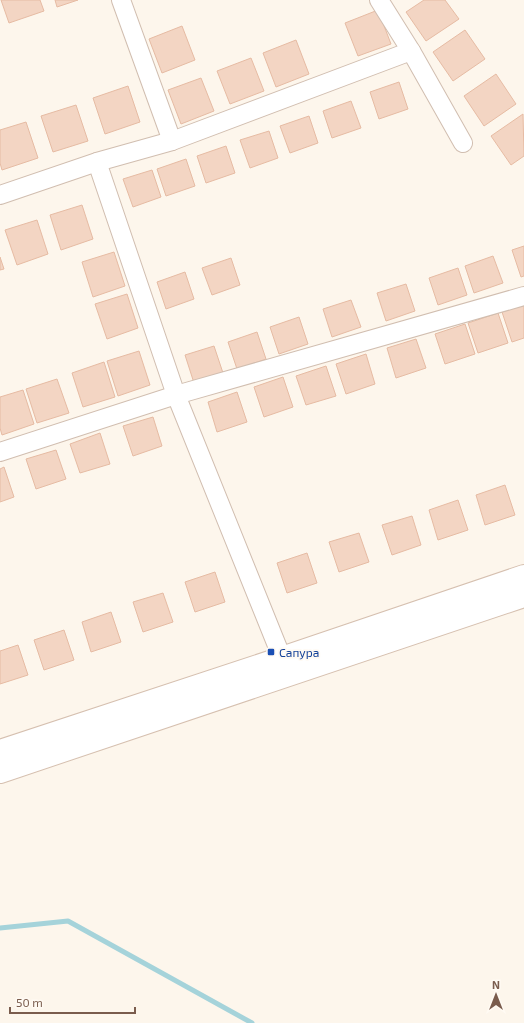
<svg xmlns="http://www.w3.org/2000/svg" width="524" height="1023" font-family="'Exo 2',sans-serif">
  <style>
    .lines { fill: none; stroke-linecap: round; stroke-linejoin: round }
    .stream { stroke: #a5d3da; stroke-width: 5 }
    .building { fill: #f3d5c3; stroke: #e6bba3 }
    .street-casing { stroke: #d1beb0; stroke-width: 20 }
    .secondary-casing { stroke: #d6c0b0; stroke-width: 24 }
    .street { stroke: #fff; stroke-width: 18 }
    .secondary { stroke: #fff; stroke-width: 22 }
    .transit-dot { fill: #1a4fb4; stroke: #fffaf3; stroke-width: 1.5 }
    .labels { text-anchor: middle; dominant-baseline: central; stroke-width: 3.5; stroke-linejoin: round; paint-order: stroke }
    .transit-label { font-size: 12px; fill: #164399; stroke: #fffaf3; text-anchor: start }
  </style>
  <rect width="100%" height="100%" fill="#fdf6ec"/>
  <g class="lines">
    <path class="stream" d="M0,928L68,921L252,1023"/>
  </g>
  <g class="building">
    <path d="M1,0H40L44,11L9,23Z"/>
    <path d="M55,0H78L57,7Z"/>
    <path d="M424,0H445L459,19L426,41L406,12Z"/>
    <path d="M378,10L391,44L358,56L345,23Z"/>
    <path d="M182,26L195,60L162,73L149,39Z"/>
    <path d="M465,30L485,59L453,81L433,52Z"/>
    <path d="M296,40L309,74L276,87L263,53Z"/>
    <path d="M251,58L264,91L230,104L217,71Z"/>
    <path d="M496,74L516,104L484,126L464,96Z"/>
    <path d="M201,78L214,111L181,124L168,90Z"/>
    <path d="M399,82L408,109L379,119L370,92Z"/>
    <path d="M128,86L140,122L105,134L93,98Z"/>
    <path d="M351,101L361,128L332,138L323,111Z"/>
    <path d="M76,105L88,141L53,152L41,116Z"/>
    <path d="M523,114L524,156L511,165L491,136Z"/>
    <path d="M309,116L318,143L290,153L280,126Z"/>
    <path d="M26,122L38,158L2,170L0,163V130Z"/>
    <path d="M269,131L278,158L250,168L240,140Z"/>
    <path d="M226,146L235,173L206,183L197,156Z"/>
    <path d="M186,159L195,186L166,196L157,169Z"/>
    <path d="M152,170L161,197L133,207L123,179Z"/>
    <path d="M82,205L93,239L61,250L50,215Z"/>
    <path d="M37,220L48,254L17,265L5,230Z"/>
    <path d="M524,246V276L521,277L512,250Z"/>
    <path d="M114,252L125,286L93,297L82,262Z"/>
    <path d="M493,256L503,283L474,293L465,266Z"/>
    <path d="M0,257L4,269L0,270Z"/>
    <path d="M231,258L240,285L212,295L202,268Z"/>
    <path d="M458,268L467,295L438,305L429,278Z"/>
    <path d="M185,272L194,299L166,309L157,282Z"/>
    <path d="M406,284L415,311L386,321L377,293Z"/>
    <path d="M127,294L138,328L107,339L95,304Z"/>
    <path d="M351,300L361,327L332,337L323,309Z"/>
    <path d="M524,305V338L512,342L502,312Z"/>
    <path d="M498,313L508,343L478,353L468,323Z"/>
    <path d="M299,317L308,344L279,354L270,327Z"/>
    <path d="M465,324L475,354L445,364L435,334Z"/>
    <path d="M257,332L266,359L237,369L228,342Z"/>
    <path d="M416,339L426,368L396,378L387,348Z"/>
    <path d="M214,346L223,373L194,383L185,355Z"/>
    <path d="M139,351L150,385L118,396L107,361Z"/>
    <path d="M366,354L375,384L346,394L336,364Z"/>
    <path d="M104,362L115,397L83,407L72,373Z"/>
    <path d="M326,366L336,396L306,405L296,376Z"/>
    <path d="M283,377L293,407L264,417L254,387Z"/>
    <path d="M57,379L69,413L37,423L26,389Z"/>
    <path d="M23,390L34,424L2,435L0,428V397Z"/>
    <path d="M237,392L247,422L217,432L208,402Z"/>
    <path d="M153,417L162,446L133,456L123,426Z"/>
    <path d="M100,433L110,464L80,473L70,444Z"/>
    <path d="M56,450L66,479L36,489L26,459Z"/>
    <path d="M4,467L14,497L0,502V469Z"/>
    <path d="M505,485L515,515L485,525L476,495Z"/>
    <path d="M458,500L468,530L438,540L429,510Z"/>
    <path d="M412,516L421,545L392,555L382,525Z"/>
    <path d="M359,533L369,562L339,572L329,542Z"/>
    <path d="M307,553L317,583L287,593L277,563Z"/>
    <path d="M215,572L225,602L195,612L185,582Z"/>
    <path d="M163,593L173,622L143,632L133,602Z"/>
    <path d="M111,612L121,642L91,652L82,622Z"/>
    <path d="M64,630L74,660L44,670L34,640Z"/>
    <path d="M18,645L28,675L0,684V651Z"/>
  </g>
  <g class="lines">
    <g class="street-casing">
      <g id="street">
        <path d="M121,0L172,141"/>
        <path d="M379,0L411,51L463,143"/>
        <path d="M97,162L176,395L282,658"/>
        <path d="M0,195L97,162L172,141L411,51"/>
        <path d="M0,452L176,395L524,296"/>
      </g>
    </g>
    <g class="secondary-casing">
      <g id="secondary">
        <path d="M0,751L282,658L524,576"/>
        <path d="M0,772L524,596"/>
      </g>
    </g>
    <use href="#street" class="street"/>
    <use href="#secondary" class="secondary"/>
  </g>
  <rect class="transit-dot" x="267" y="648" width="8" height="8" rx="2"/>
  <g class="labels">
    <g class="transit-label">
      <text x="279" y="652">Сапура</text>
    </g>
  </g>
  <g transform="translate(496 995)" stroke="#fffaf3" stroke-width="3" paint-order="stroke">
  <path d="M0-3L7 15L0 10L-7 15Z" fill="#7a5c4d"/>
  <text y="-6" font-size="11" font-weight="bold" text-anchor="middle" fill="#7a5c4d">N</text>
  </g>
  <path d="M10 1007v6h125v-6" fill="none" stroke="#7a5c4d" stroke-width="2"/>
  <text x="16" y="1007" font-size="12" fill="#7a5c4d" stroke="#fffaf3" stroke-width="3" paint-order="stroke">50 m</text>
</svg>
